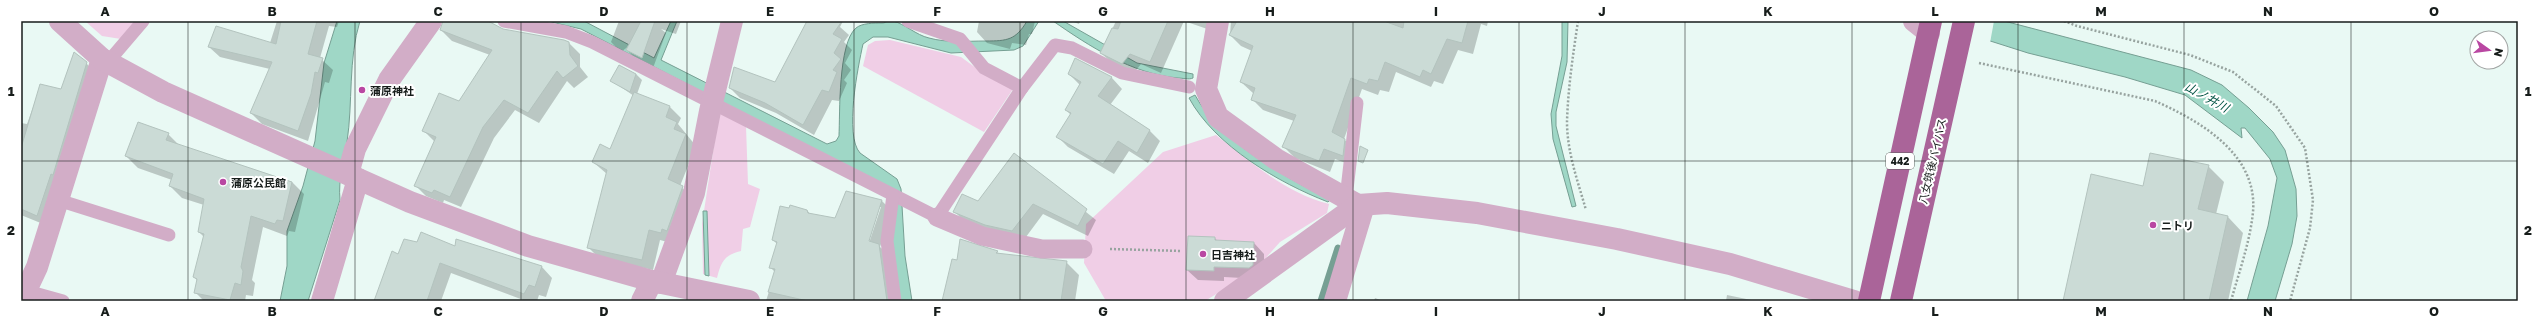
<svg xmlns="http://www.w3.org/2000/svg" width="2539" height="322" font-family="'Golos Text','Noto Sans JP',sans-serif">
  <style>
    .green { fill: #f0cee6 }
    .water { fill: #9fd7c6; stroke: #769f93 }
    .pier { fill: #e9f9f4 }
    .shadow { fill: #0003; fill-rule: evenodd }
    .lines { fill: none; stroke-linecap: round; stroke-linejoin: round }
    .stream { stroke: #769f93; stroke-width: 7 }
    .building { fill: #cbdbd6; stroke: #b3c3be }
    .path { stroke: #97a39f; stroke-width: 2.5; stroke-dasharray: 2 2; stroke-linecap: butt }
    .service { stroke: #d2adc7; stroke-width: 13 }
    .pedestrian { stroke: #d2adc7; stroke-width: 19 }
    .minor { stroke: #d2adc7; stroke-width: 22 }
    .tertiary { stroke: #d2adc7; stroke-width: 22 }
    .trunk { stroke: #aa6499; stroke-width: 22 }
    .grid { fill: none; stroke: #171d1b; stroke-width: 1; stroke-opacity: 0.55 }
    .poi-dot { fill: #b947a2; stroke: #fff; stroke-width: 1.5 }
    .labels { text-anchor: middle; dominant-baseline: central; stroke-width: 4; stroke-linejoin: round; paint-order: stroke }
    .shield { fill: #fff; stroke: #5d615f; stroke-width: 1 }
    .shield-label { font-size: 10px; font-weight: bold; fill: #171d1b }
    .poi-label { font-size: 11px; font-weight: bold; fill: #171d1b; stroke: #fff; text-anchor: start }
    .street-label { font-size: 11px; fill: #171d1b; stroke: #fff }
    .water-label { font-size: 12px; font-style: italic; fill: #015243; stroke: #fff }
    .neatline { fill: none; stroke: #171d1b; stroke-width: 1.5 }
    .grid-label { font-size: 13px; text-anchor: middle; font-weight: bold; fill: #171d1b }
  </style>
  <rect width="100%" height="100%" fill="#e9f9f4"/>
  <g class="green">
    <path d="M85,21H135L121,39L102,36Z"/>
    <path d="M890,40L961,57L976,68L1013,89L984,132L863,66L868,45L875,41Z"/>
    <path d="M719,113L746,126L748,184L760,189L750,227L743,229L741,251C724,255 721,262 717,278L703,274L702,224Z"/>
    <path d="M1216,135C1251,162 1285,193 1329,204L1327,213L1280,242L1255,270L1205,301H1106L1084,263L1086,224L1163,152Z"/>
  </g>
  <g class="water">
    <path d="M337,21H360C348,59 353,103 347,142C344,162 338,179 340,200L308,301H280L287,266V231L303,186L315,141L324,63Z"/>
    <path d="M547,21H584L654,58L671,21H677L661,60L827,144L836,141L839,136C840,114 838,43 856,28C862,23 874,23 882,23C888,23 886,19 893,21C905,24 916,35 929,38C947,43 967,41 986,41C1007,41 1016,40 1027,21H1039L1023,46L1014,50L951,53L888,37H873L863,44C858,67 844,135 860,153L897,179L901,189L905,256L912,301H900L891,240L897,193L581,29Z"/>
    <path d="M1053,21H1063L1137,63L1193,74V78C1189,80 1183,78 1178,78C1132,74 1089,46 1053,21Z"/>
    <path d="M1562,21H1568L1567,62L1556,112V126L1576,206L1572,207L1553,139L1551,114L1562,56Z"/>
    <path d="M1957,21H2004L2191,70L2222,85L2249,108L2273,132L2285,150L2296,189L2297,216L2292,244L2275,301H2247L2268,226L2277,178L2270,159L2245,128H2241L2242,138L2185,95L2125,77L2028,53L1984,39Z"/>
    <path d="M1195,95C1220,142 1284,176 1330,200L1328,202C1279,183 1215,146 1189,98Z"/>
    <path d="M703,211H707L709,276L705,275Z"/>
  </g>
  <path class="pier" d="M1955,21H1994L1990,43L1983,40Z"/>
  <g class="shadow">
    <path d="M277,21H339L337,27L329,26L320,58L333,70L329,83L325,82L308,141L262,124L251,113L270,69L220,57L209,47L270,43Z"/>
    <path d="M444,21H483L502,30L569,43L580,54V67L588,77L574,88L567,81L539,123L515,110L494,138L461,207L444,200L443,203L426,196L415,185L435,142L423,130L459,102L490,55L452,41L441,30Z"/>
    <path d="M619,21H681L676,34L661,29L666,33L653,68L638,61L627,50L630,45L621,52L611,42Z"/>
    <path d="M808,21H843L840,27L849,35L844,42L852,50L845,63L851,70L844,80L847,83L839,101L832,100L814,135L776,113L740,98L730,88L776,83Z"/>
    <path d="M979,21H1035L1032,34H1029L1026,45L1012,43L1010,49L987,43L977,32Z"/>
    <path d="M1071,21H1080L1079,24Z"/>
    <path d="M1116,21H1184L1161,73L1141,64L1133,74L1113,64L1101,53Z"/>
    <path d="M1184,21H1224L1216,32Z"/>
    <path d="M1231,21H1488L1487,26L1481,24L1473,54L1458,50L1443,84L1434,81L1431,87L1396,72L1389,92L1380,90L1378,95L1362,89L1344,139L1355,151L1354,166L1335,159L1330,172L1295,158L1284,147L1294,121L1263,110L1252,99L1254,94L1241,82L1252,51L1241,46L1230,35Z"/>
    <path d="M1076,60L1112,78L1122,89L1110,105L1150,131L1160,141L1148,163L1129,151L1114,174L1068,147L1058,137L1071,115L1066,110L1080,85L1069,74Z"/>
    <path d="M86,63L97,74L48,226L21,215V123L27,124L41,85L61,90Z"/>
    <path d="M636,74L642,80L637,94L670,107L681,118L678,124L696,146L680,186L693,198L671,243L660,240L653,270L599,258L588,247L607,174L593,162L611,151L634,96L612,81Z"/>
    <path d="M168,134L180,146L292,182L304,194L295,232L289,231L287,236L263,227L252,280L255,283L253,296L246,295L245,301H204L195,292L198,281L194,277L204,237L199,232L204,205L182,198L170,186L172,180L138,168L126,156Z"/>
    <path d="M1015,155L1096,220L1088,236L1043,214L1023,241L965,222L955,212L979,203Z"/>
    <path d="M2208,166L2224,182L2216,214L2228,217L2243,233L2228,301H2064L2144,187Z"/>
    <path d="M846,192L882,201L892,211L880,247L890,256L896,301H766L775,272L770,267L777,244L773,240L807,210L810,214L836,219ZM879,207H881L868,246H866Z"/>
    <path d="M1215,238L1218,242L1254,243L1264,254V276L1260,279L1224,277V281L1198,280L1187,270Z"/>
    <path d="M417,243L455,247L542,267L552,278L546,297L539,295L537,301H526L451,273L441,301H375L399,255Z"/>
    <path d="M997,252L1000,254L1066,262L1079,275L1075,301H944Z"/>
    <path d="M1727,295L1756,301H1726Z"/>
    <path d="M1375,298L1383,301H1374Z"/>
  </g>
  <g class="lines">
    <path class="stream" d="M1321,301L1338,248"/>
  </g>
  <g class="building">
    <path d="M281,21H317L308,54L323,58L318,73L315,72L311,94L298,131L250,113L272,62L208,47L216,26L276,44Z"/>
    <path d="M443,21H488L503,29L564,40L569,42L570,55L578,66L563,78L557,71L528,113L504,100L483,127L450,197L434,190L432,193L414,186L436,137L422,131L439,93L459,101L492,50L440,30Z"/>
    <path d="M641,21H655L642,58L626,50Z"/>
    <path d="M807,21H842L833,34L842,39L834,53L841,59L833,70L837,72L829,92L822,90L803,125L765,103L729,88L734,67L775,82Z"/>
    <path d="M1121,21H1168L1150,62L1130,54L1122,64L1100,53L1112,28L1118,29Z"/>
    <path d="M1237,21H1384L1403,28L1404,21H1468L1462,43L1447,39L1431,74L1423,70L1420,77L1385,62L1378,81L1369,79L1367,84L1351,78L1332,132L1345,139L1343,156L1324,149L1319,161L1282,147L1296,115L1251,100L1255,88L1240,82L1253,46L1229,35Z"/>
    <path d="M74,52L87,62L53,175L51,174L37,216L21,209V148L40,84L61,89Z"/>
    <path d="M1075,58L1112,77L1098,96L1150,130L1137,153L1118,141L1103,164L1056,137L1071,113L1065,110L1081,82L1068,74Z"/>
    <path d="M619,65L636,74L630,92L610,81Z"/>
    <path d="M634,92L670,106L666,117L677,122L674,129L686,134L668,179L683,186L678,200L667,231L662,229L661,233L649,230L642,260L587,248L607,170L592,162L600,144L610,149Z"/>
    <path d="M138,122L169,133L166,140L292,182L283,221L277,220L275,224L251,216L241,267L243,271L241,285L235,283L230,300L194,293L197,279L193,277L204,234L198,232L204,199L169,186L173,174L125,156Z"/>
    <path d="M1360,146L1368,150L1363,163L1358,161Z"/>
    <path d="M1014,153L1087,209L1078,226L1033,204L1012,231L985,225L953,212L962,194L978,201Z"/>
    <path d="M2150,153L2209,165L2198,209L2228,216L2209,301H2063L2091,174L2143,186Z"/>
    <path d="M846,191L882,200L869,241L879,244L887,301H808L768,292L775,269L769,268L777,242L772,240L780,206L789,208L790,205L807,210L808,213L835,218Z"/>
    <path d="M421,232L455,246L456,239L542,266L535,287L529,285L524,294L440,263L427,301H374L392,251L398,254L404,239L417,242Z"/>
    <path d="M1188,236L1215,237V240L1254,242L1253,265L1249,268L1214,267V271L1186,270Z"/>
    <path d="M960,239L998,251L996,253L1067,261L1061,301H942L952,259L957,260Z"/>
  </g>
  <g class="lines">
    <g class="path">
      <path d="M1578,21C1573,55 1568,88 1567,122C1567,152 1578,182 1586,210"/>
      <path d="M2064,21L2077,26L2190,55L2233,72L2276,106L2305,148L2313,200L2310,228L2290,301"/>
      <path d="M1979,63L2155,101C2200,121 2258,154 2253,212C2250,242 2239,272 2231,301"/>
      <path d="M1110,249L1182,251"/>
    </g>
    <g class="service">
      <path d="M504,21L566,32L592,42L937,217L1022,88"/>
      <path d="M908,21L960,39L984,68L1022,88L1055,45L1072,48L1122,73L1189,87"/>
      <path d="M108,62L143,21"/>
      <path d="M893,195L887,241L895,301"/>
      <path d="M1346,198L1357,103"/>
      <path d="M58,200L169,235"/>
      <path d="M27,291L63,301"/>
    </g>
    <path class="pedestrian" d="M937,217L982,236L1042,249H1083"/>
    <g class="minor">
      <path d="M1218,21L1206,89L1218,117L1276,159L1358,205"/>
      <path d="M1914,21L1929,33"/>
      <path d="M348,174L355,149L389,80L431,21"/>
      <path d="M661,283L694,193L710,111L732,21"/>
      <path d="M21,301L37,267L102,59"/>
      <path d="M322,301L358,179"/>
      <path d="M642,301L652,281"/>
      <path d="M1335,301L1364,205"/>
    </g>
    <g class="tertiary">
      <path d="M60,21L102,59L163,92L410,202L528,246L652,281L749,301"/>
      <path d="M1225,301L1358,205L1387,203L1477,213L1617,239L1730,264L1854,301"/>
    </g>
    <g class="trunk">
      <path d="M1869,301L1931,21"/>
      <path d="M1901,301L1964,21"/>
    </g>
  </g>
  <path class="grid" d="M188,21V301M355,21V301M521,21V301M687,21V301M854,21V301M1020,21V301M1186,21V301M1353,21V301M1519,21V301M1685,21V301M1852,21V301M2018,21V301M2184,21V301M2351,21V301M21,161H2518"/>
  <g class="poi-dot">
    <circle cx="362" cy="90" r="4"/>
    <circle cx="223" cy="182" r="4"/>
    <circle cx="2153" cy="225" r="4"/>
    <circle cx="1203" cy="254" r="4"/>
  </g>
  <g class="labels">
    <rect class="shield" x="1886" y="153" width="28" height="16" rx="3"/>
    <g class="shield-label">
      <text x="1900" y="161">442</text>
    </g>
    <g class="poi-label">
      <text x="370" y="90">蒲原神社</text>
      <text x="231" y="182">蒲原公民館</text>
      <text x="2161" y="225">ニトリ</text>
      <text x="1211" y="254">日吉神社</text>
    </g>
    <g class="street-label">
      <text transform="translate(1932 161) rotate(-77)">八女筑後バイパス</text>
    </g>
    <g class="water-label">
      <text transform="translate(2207 97) rotate(29)">山ノ井川</text>
    </g>
  </g>
  <rect width="2539" height="322" fill="none" stroke="#ffffff" stroke-width="44"/>
  <g transform="translate(2489 50) rotate(104)"><circle r="19" fill="#ffffff" stroke="#a2a5a4"/>
  <path d="M0-3L7 15L0 10L-7 15Z" fill="#b947a2"/>
  <text y="-6" font-size="11" font-weight="bold" text-anchor="middle" fill="#171d1b">N</text>
  </g>
  <rect x="22" y="22" width="2495" height="278" class="neatline"/>
  <g class="grid-label">
    <text x="105" y="16">A</text>
    <text x="272" y="16">B</text>
    <text x="438" y="16">C</text>
    <text x="604" y="16">D</text>
    <text x="770" y="16">E</text>
    <text x="937" y="16">F</text>
    <text x="1103" y="16">G</text>
    <text x="1270" y="16">H</text>
    <text x="1436" y="16">I</text>
    <text x="1602" y="16">J</text>
    <text x="1768" y="16">K</text>
    <text x="1935" y="16">L</text>
    <text x="2101" y="16">M</text>
    <text x="2268" y="16">N</text>
    <text x="2434" y="16">O</text>
    <text x="11" y="96">1</text>
    <text x="2528" y="96">1</text>
    <text x="11" y="235">2</text>
    <text x="2528" y="235">2</text>
    <text x="105" y="316">A</text>
    <text x="272" y="316">B</text>
    <text x="438" y="316">C</text>
    <text x="604" y="316">D</text>
    <text x="770" y="316">E</text>
    <text x="937" y="316">F</text>
    <text x="1103" y="316">G</text>
    <text x="1270" y="316">H</text>
    <text x="1436" y="316">I</text>
    <text x="1602" y="316">J</text>
    <text x="1768" y="316">K</text>
    <text x="1935" y="316">L</text>
    <text x="2101" y="316">M</text>
    <text x="2268" y="316">N</text>
    <text x="2434" y="316">O</text>
  </g>
</svg>
